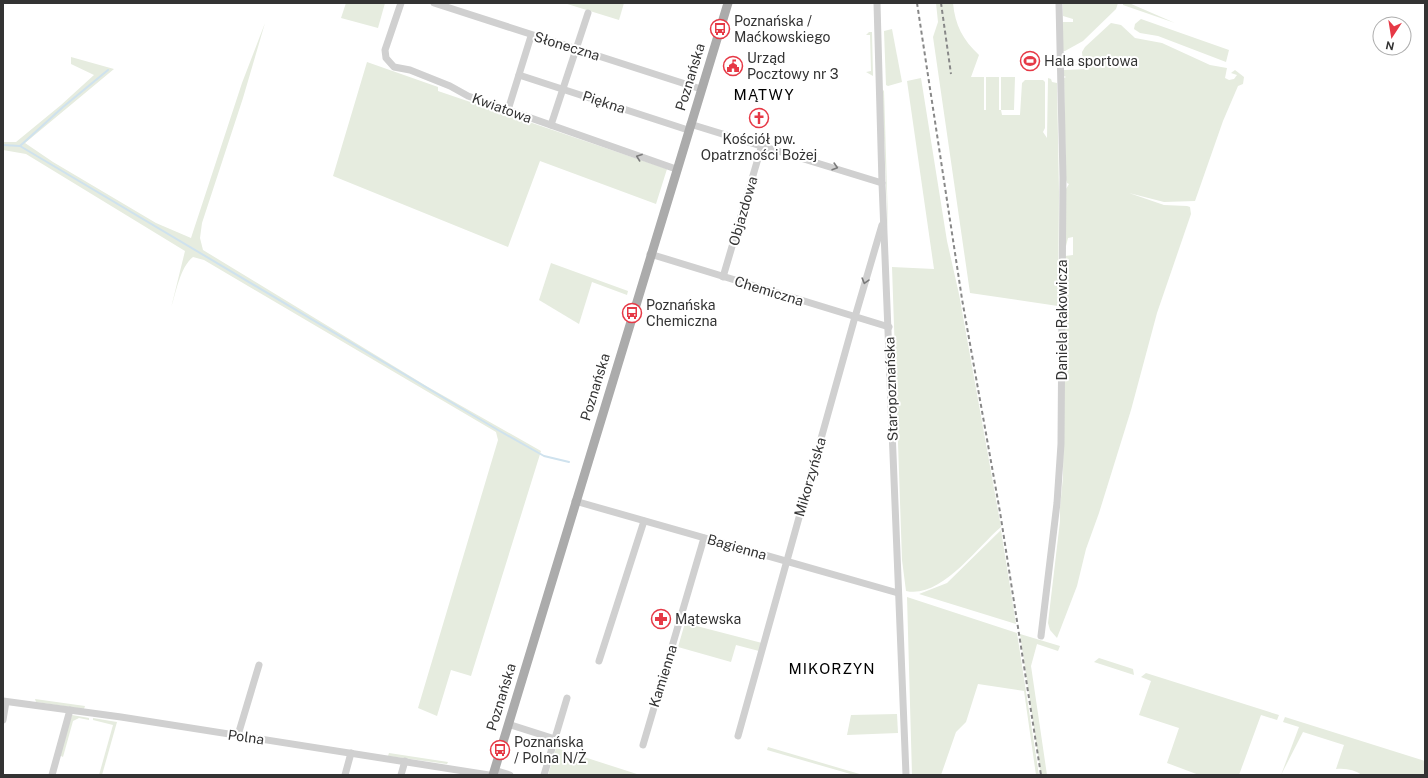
<svg xmlns="http://www.w3.org/2000/svg" width="1428" height="778" font-family="'Public Sans',sans-serif">
  <style>
    .green { fill: #e6ecdf }
    .lines { fill: none; stroke-linecap: round; stroke-linejoin: round }
    .stream { stroke: #cfe2ee; stroke-width: 2 }
    .minor { stroke: #d0d0d0; stroke-width: 7 }
    .major { stroke: #ababab; stroke-width: 9 }
    .rail { stroke: #888; stroke-width: 2; stroke-dasharray: 4 3; stroke-linecap: butt }
    .oneway { stroke: #7a7a7a }
    .labels { text-anchor: middle; dominant-baseline: central; stroke-width: 4; stroke-linejoin: round; paint-order: stroke }
    .poi-label { font-size: 14px; fill: #333; stroke: #fff; text-anchor: start }
    .street-label { font-size: 14px; fill: #333; stroke: #fff }
    .neighbourhood-label { font-size: 15px; letter-spacing: 1px; fill: #000; stroke: #fff }
  </style>
  <rect width="100%" height="100%" fill="#fff"/>
  <g class="green">
    <path d="M346,3H385L378,28L341,18Z"/>
    <path d="M564,3H624L619,20Z"/>
    <path d="M936,3H953C955,25 963,40 979,55L971,77H984V110H986V77H999V110H1001V77H1015L1014,110H1001L1002,115H1020L1022,83L1025,80H1043L1045,82V128L1043,132L1047,138L1048,78L1051,79L1052,82L1057,83L1059,193L1058,306L970,293L933,37L938,22Z"/>
    <path d="M1063,3H1118L1116,9L1083,41L1065,51H1063V22H1073V19L1063,16Z"/>
    <path d="M1123,3H1129L1175,23L1123,5Z"/>
    <path d="M1141,19L1229,50L1226,62L1158,36L1140,33L1134,29L1135,24Z"/>
    <path d="M265,23L243,98L202,223L200,238L203,250L428,387L541,451L471,676L451,670L437,716L418,708L498,440L496,432L204,260L193,257C180,267 176,293 171,308L185,251L26,154L3,150V142H16L61,105L94,75L71,64V57L114,69L25,143L53,162L156,223L191,238L242,83Z"/>
    <path d="M1111,23L1121,25L1135,38L1162,43L1210,65L1227,68L1225,78L1229,80L1234,79L1237,75L1231,73L1235,70L1244,77L1243,84L1238,86L1223,121L1195,201L1164,202L1129,193L1164,205L1187,206L1190,207L1191,214L1157,313L1131,410L1099,513L1086,549L1077,586L1057,638L1050,630L1048,623L1060,521V508L1063,477L1065,256L1073,255V237L1068,238L1066,246V189L1069,184L1067,183L1066,180L1064,78L1066,77L1064,76V70L1089,69L1090,65H1074L1083,63L1082,52L1085,47Z"/>
    <path d="M892,29L902,82L888,86L886,85L884,31Z"/>
    <path d="M869,32H872L873,76L866,72L871,71L870,35H866Z"/>
    <path d="M367,62L438,87V91L667,169L656,204L540,161L508,247L333,176Z"/>
    <path d="M921,78L947,241L959,294L1001,527C977,547 941,599 906,591L902,560L892,267L934,269L907,81Z"/>
    <path d="M884,90L888,221V230L882,92Z"/>
    <path d="M551,263L628,291L627,295L592,282L579,324L539,300Z"/>
    <path d="M1001,530L1016,624L919,594L947,583Z"/>
    <path d="M907,597L1017,633L1039,775H1036L1024,691L978,684L966,722L956,732L941,775H912Z"/>
    <path d="M685,623L762,643L759,651L736,645L731,662L678,647Z"/>
    <path d="M1020,634L1060,646L1058,651L1037,644L1031,666L1047,775H1041Z"/>
    <path d="M1099,658L1133,669L1134,675L1094,662Z"/>
    <path d="M1146,673L1279,715L1277,720L1261,715L1239,775H1199L1167,763L1179,728L1139,715L1151,681L1141,677Z"/>
    <path d="M35,699L85,706L84,709L36,702Z"/>
    <path d="M897,714L898,733L847,735L851,715Z"/>
    <path d="M72,715L89,718V720L79,718L73,721L63,757L59,755Z"/>
    <path d="M1285,717L1425,761V775H1362C1355,770 1346,768 1336,769L1344,745L1303,732L1281,775L1299,727L1283,722Z"/>
    <path d="M93,718L117,722L102,775H99L113,725L93,720Z"/>
    <path d="M768,747L863,775H854L767,750Z"/>
    <path d="M556,748L640,775H548Z"/>
    <path d="M389,753L448,762L447,764L388,756Z"/>
  </g>
  <g class="lines">
    <g class="stream">
      <path d="M3,145L20,146L498,430L544,456L569,462"/>
      <path d="M20,146L63,107L108,70"/>
    </g>
    <g class="minor">
      <path d="M401,3L385,50L386,58L394,67L410,70L450,86L468,96L676,169"/>
      <path d="M434,3L701,89"/>
      <path d="M877,3L882,183L906,775"/>
      <path d="M519,75L688,130"/>
      <path d="M508,110L531,36"/>
      <path d="M690,124L882,183"/>
      <path d="M551,125L588,13"/>
      <path d="M650,254L889,327"/>
      <path d="M723,277L762,145"/>
      <path d="M575,501L898,593"/>
      <path d="M1041,636L1057,503L1061,444L1063,178L1059,3"/>
      <path d="M599,661L644,521"/>
      <path d="M3,701L121,717L489,775"/>
      <path d="M3,720L6,702"/>
      <path d="M508,724L555,739"/>
      <path d="M238,735L259,665"/>
      <path d="M738,736L855,317L882,225"/>
      <path d="M643,745L704,538"/>
      <path d="M494,770L510,775"/>
      <path d="M52,775L70,710"/>
      <path d="M345,775L351,753"/>
      <path d="M401,775L405,761"/>
      <path d="M544,775L567,698"/>
    </g>
    <path class="major" d="M493,775L728,3"/>
    <g class="rail">
      <path d="M917,3L962,299L1000,512L1041,775"/>
      <path d="M941,3L951,74"/>
    </g>
  </g>
  <defs><path id="oneway-chevron" d="M-2-3.5L2.5 0L-2 3.5" fill="none" stroke-width="1.6" stroke-linecap="round" stroke-linejoin="round"/></defs>
  <g class="oneway">
    <use href="#oneway-chevron" transform="translate(639 157) rotate(-160)"/>
    <use href="#oneway-chevron" transform="translate(835 167) rotate(17)"/>
    <use href="#oneway-chevron" transform="translate(865 281) rotate(106)"/>
  </g>
  <defs>
    <g id="bus-ring" transform="scale(1)"><circle r="9.5" fill="#fff" stroke="#e63946" stroke-width="1.5"/><path d="M-5-6H5V4H4V6H2V4H-2V6H-4V4H-5ZM-3.5-4V0h7V-4ZM-3.5 1.2v1.5H-2V1.2ZM2 1.2v1.5H3.5V1.2Z" fill="#e63946"/></g>
    <g id="stadium-ring" transform="scale(1)"><circle r="9.5" fill="#fff" stroke="#e63946" stroke-width="1.5"/><path d="M0-5a6.5 5 0 1 0 0 10a6.5 5 0 1 0 0-10ZM-3.5-1.8h7v3.6h-7Z" fill="#e63946"/></g>
    <g id="civic-ring" transform="scale(1)"><circle r="9.5" fill="#fff" stroke="#e63946" stroke-width="1.5"/><path d="M-.6-6.5H3V-4.5H.6V-3L4-1V1h2V6H-6V1h2V-1L-.6-3ZM-1.2 2.5V6h2.4V2.5Z" fill="#e63946"/></g>
    <g id="church-ring" transform="scale(1)"><circle r="9.5" fill="#fff" stroke="#e63946" stroke-width="1.5"/><path d="M-1.2-6h2.4v3.5h3.3v2.4h-3.3V6h-2.4V-.1h-3.3v-2.4h3.3Z" fill="#e63946"/></g>
    <g id="pharmacy-ring" transform="scale(1)"><circle r="9.5" fill="#fff" stroke="#e63946" stroke-width="1.5"/><path d="M-2-6h4v4h4v4h-4v4h-4v-4h-4v-4h4Z" fill="#e63946"/></g>
  </defs>
  <g fill-rule="evenodd">
    <use href="#bus-ring" x="720" y="29"/>
    <use href="#stadium-ring" x="1030" y="61"/>
    <use href="#civic-ring" x="733" y="66"/>
    <use href="#church-ring" x="759" y="118"/>
    <use href="#bus-ring" x="632" y="313"/>
    <use href="#pharmacy-ring" x="661" y="619"/>
    <use href="#bus-ring" x="500" y="750"/>
  </g>
  <g class="labels">
    <g class="poi-label">
      <text x="734" y="21">Poznańska /<tspan x="734" dy="16">Maćkowskiego</tspan></text>
      <text x="747" y="58">Urząd<tspan x="747" dy="16">Pocztowy nr 3</tspan></text>
      <text x="1044" y="61">Hala sportowa</text>
      <text x="759" y="139" text-anchor="middle">Kościół pw.<tspan x="759" dy="16">Opatrzności Bożej</tspan></text>
      <text x="646" y="305">Poznańska<tspan x="646" dy="16">Chemiczna</tspan></text>
      <text x="675" y="619">Mątewska</text>
      <text x="514" y="742">Poznańska<tspan x="514" dy="16">/ Polna N/Ż</tspan></text>
    </g>
    <g class="street-label">
      <text transform="translate(567 46) rotate(17)">Słoneczna</text>
      <text transform="translate(690 77) rotate(-73)">Poznańska</text>
      <text transform="translate(604 102) rotate(18)">Piękna</text>
      <text transform="translate(502 108) rotate(20)">Kwiatowa</text>
      <text transform="translate(743 211) rotate(-74)">Objazdowa</text>
      <text transform="translate(769 291) rotate(17)">Chemiczna</text>
      <text transform="translate(1062 320) rotate(-90)">Daniela Rakowicza</text>
      <text transform="translate(595 387) rotate(-73)">Poznańska</text>
      <text transform="translate(891 389) rotate(-92)">Staropoznańska</text>
      <text transform="translate(810 477) rotate(-74)">Mikorzyńska</text>
      <text transform="translate(737 547) rotate(16)">Bagienna</text>
      <text transform="translate(663 676) rotate(-73)">Kamienna</text>
      <text transform="translate(501 697) rotate(-73)">Poznańska</text>
      <text transform="translate(246 737) rotate(8)">Polna</text>
    </g>
    <g class="neighbourhood-label">
      <text x="764" y="94">MĄTWY</text>
      <text x="832" y="668">MIKORZYN</text>
    </g>
  </g>
  <rect width="1428" height="778" fill="none" stroke="#333333" stroke-width="8"/>
  <g transform="translate(1392 36) rotate(192)"><circle r="19" fill="#ffffff" stroke="#adadad"/>
  <path d="M0-3L7 15L0 10L-7 15Z" fill="#e63946"/>
  <text y="-6" font-size="11" font-weight="bold" text-anchor="middle" fill="#333333">N</text>
  </g>
</svg>
